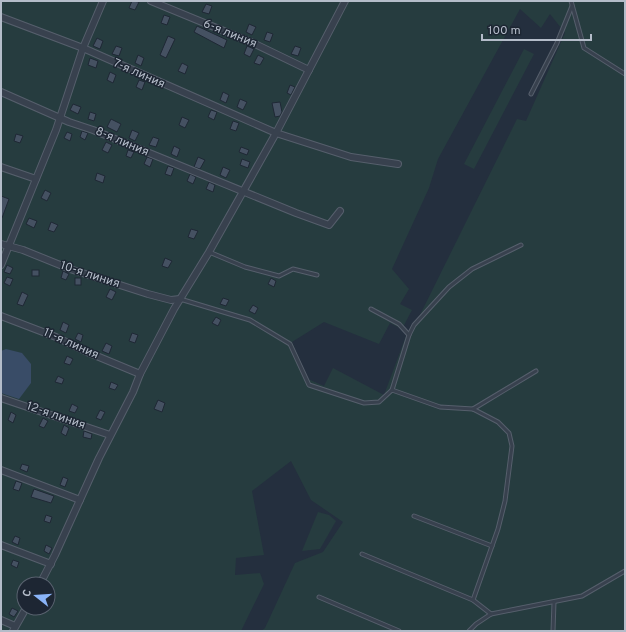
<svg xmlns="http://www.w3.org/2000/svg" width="626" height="632" font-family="Overpass,sans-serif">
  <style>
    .green { fill: #263c3f; fill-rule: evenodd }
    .water { fill: #394c67 }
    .building { fill: #455162; stroke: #1f2835 }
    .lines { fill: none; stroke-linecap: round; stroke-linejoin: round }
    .lane-casing { stroke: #565f6c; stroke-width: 5 }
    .street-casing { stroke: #565f6c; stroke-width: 8 }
    .lane { stroke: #38414e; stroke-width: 3 }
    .street { stroke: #38414e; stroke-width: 6 }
    .labels { text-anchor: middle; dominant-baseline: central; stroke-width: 3; stroke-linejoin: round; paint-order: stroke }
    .street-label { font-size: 12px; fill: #b4bcc9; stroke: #1d2633 }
  </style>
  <rect width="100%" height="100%" fill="#242f3e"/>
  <g class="green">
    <path d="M1,1H625V631H261L265,628L295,563L323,552L343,522L311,500L291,461L252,491L264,555L236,558L235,575L260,573L264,584L241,631H1ZM520,9L541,28L550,14L565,33L526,121L517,119L418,319L406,336L384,395L333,368L324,386L308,379L292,342L324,322L379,344L390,323L402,329L412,310L400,304L409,289L392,269L429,188L438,159ZM24,584H48V608H24Z"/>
    <path d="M524,49L534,54L474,169L464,164Z"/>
    <path d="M318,512L329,515L336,521L320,549L302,551Z"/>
  </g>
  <path class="water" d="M6,349L22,353L31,364V383L19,399L1,393V351Z"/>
  <g class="building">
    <path d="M132,1L139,2L135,10L129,8Z"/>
    <path d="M206,4L212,6L209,14L202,12Z"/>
    <path d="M164,15L170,17L167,25L161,23Z"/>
    <path d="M249,24L256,27L252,35L246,32Z"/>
    <path d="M197,26L227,40L224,48L194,32Z"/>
    <path d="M267,32L273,34L270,42L264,40Z"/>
    <path d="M168,36L175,39L166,58L160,55Z"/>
    <path d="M97,38L103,41L100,49L93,46Z"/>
    <path d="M116,46L122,48L119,56L112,54Z"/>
    <path d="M247,46L254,49L250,57L244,54Z"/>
    <path d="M295,46L301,48L298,56L291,54Z"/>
    <path d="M138,55L144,58L141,66L135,63Z"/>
    <path d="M258,55L264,58L260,65L254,63Z"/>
    <path d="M90,58L98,61L96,68L88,65Z"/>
    <path d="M182,63L188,66L185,74L178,71Z"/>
    <path d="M110,72L116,75L113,83L107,80Z"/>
    <path d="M139,80L145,82L142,90L136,87Z"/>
    <path d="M290,85L295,87L291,95L287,93Z"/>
    <path d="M223,92L229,95L226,103L220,100Z"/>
    <path d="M240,99L247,102L243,110L237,107Z"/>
    <path d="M280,102L282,112L280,116L275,117L272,103Z"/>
    <path d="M73,104L81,107L78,114L70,110Z"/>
    <path d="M211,110L217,112L214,120L208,117Z"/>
    <path d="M90,112L96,114L94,121L88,119Z"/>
    <path d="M182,117L189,120L185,128L179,125Z"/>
    <path d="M111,119L121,124L117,132L107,127Z"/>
    <path d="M233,121L239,123L236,131L230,129Z"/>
    <path d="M132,130L139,133L135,141L129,138Z"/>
    <path d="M82,131L88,133L85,140L80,137Z"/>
    <path d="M67,132L72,134L70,141L64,138Z"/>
    <path d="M16,134L23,136L20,143L14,141Z"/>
    <path d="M153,137L159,139L156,147L149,145Z"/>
    <path d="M106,142L112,145L108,153L102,150Z"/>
    <path d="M174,146L180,149L177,157L171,154Z"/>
    <path d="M241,147L249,150L247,155L239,152Z"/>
    <path d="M128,150L134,152L131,158L126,156Z"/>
    <path d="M147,157L153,159L150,167L144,164Z"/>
    <path d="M198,157L205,160L200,169L194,167Z"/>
    <path d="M242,159L250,162L248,168L240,165Z"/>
    <path d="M168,166L174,168L171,176L165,174Z"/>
    <path d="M223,167L230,170L226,178L220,175Z"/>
    <path d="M97,173L105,176L103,183L95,180Z"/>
    <path d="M190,174L196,177L193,184L187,181Z"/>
    <path d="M209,182L215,185L213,192L206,189Z"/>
    <path d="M45,190L51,193L47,201L41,198Z"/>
    <path d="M1,196L9,199L2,218H1Z"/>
    <path d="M29,218L37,221L34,228L26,224Z"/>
    <path d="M51,222L58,225L54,232L48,230Z"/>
    <path d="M191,229L198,231L194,239L188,237Z"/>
    <path d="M165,258L172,261L168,268L162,266Z"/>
    <path d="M7,265L13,268L10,274L4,272Z"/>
    <rect x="32" y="270" width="7" height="6"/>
    <path d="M63,271L69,274L66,280L61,278Z"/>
    <path d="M7,277L13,279L10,286L4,283Z"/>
    <rect x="75" y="278" width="6" height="7"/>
    <path d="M271,278L276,281L274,287L268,284Z"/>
    <path d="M110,289L116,292L112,300L106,297Z"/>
    <path d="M22,292L28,295L23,306L17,304Z"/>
    <path d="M223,298L229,300L226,306L220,304Z"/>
    <path d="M253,305L258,308L255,314L249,311Z"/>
    <path d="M216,317L221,320L218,326L212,323Z"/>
    <path d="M63,322L69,325L66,333L60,330Z"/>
    <path d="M78,333L83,335L81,342L75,339Z"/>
    <path d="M132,333L138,335L135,343L129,341Z"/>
    <path d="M106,343L112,346L109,354L102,351Z"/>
    <path d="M67,356L73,359L70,365L64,363Z"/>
    <path d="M58,376L64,379L62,384L55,382Z"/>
    <path d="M111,382L118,385L115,390L109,388Z"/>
    <path d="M158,400L165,403L162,412L154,409Z"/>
    <path d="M72,404L78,407L75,413L69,411Z"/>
    <path d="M100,410L105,412L101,420L96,418Z"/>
    <path d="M11,412L16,415L13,423L8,420Z"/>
    <path d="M43,418L48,421L44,428L39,426Z"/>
    <path d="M64,425L69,428L66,436L61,433Z"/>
    <path d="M84,431L92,434L91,439L83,437Z"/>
    <path d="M22,464L29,466L27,472L20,469Z"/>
    <path d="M63,477L68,479L65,487L60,485Z"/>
    <path d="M16,481L22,483L19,491L13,489Z"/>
    <path d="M34,489L54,496L51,503L31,497Z"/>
    <path d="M46,515L52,517L50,523L44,521Z"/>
    <path d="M15,536L20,538L18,545L12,542Z"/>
    <path d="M46,545L52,548L49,554L44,551Z"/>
    <path d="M13,560L19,562L17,568L11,565Z"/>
    <path d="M12,608L18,611L14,617L9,614Z"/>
  </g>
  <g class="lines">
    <g class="lane-casing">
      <g id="lane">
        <path d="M571,1L584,48L625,74"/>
        <path d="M531,94L557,43L572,6"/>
        <path d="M209,252L245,267L279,276L293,269L317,275"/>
        <path d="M180,299L250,320L290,344L309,385L364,403L379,402L392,390L440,407L473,409L498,422L509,433L512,446L505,501L498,529L473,600L491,614"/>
        <path d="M371,309L399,324L409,335"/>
        <path d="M392,390L409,335L414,325L449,287L472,269L521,245"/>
        <path d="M473,409L536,371"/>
        <path d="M414,516L492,546"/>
        <path d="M362,554L473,600"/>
        <path d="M319,597L399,631"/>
        <path d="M469,631L476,624L491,614L582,596L625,571"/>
        <path d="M553,631L554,602"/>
      </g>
    </g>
    <g class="street-casing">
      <g id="street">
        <path d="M151,1L253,43L309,70"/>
        <path d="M1,17L83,48L276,133L351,157L398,164"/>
        <path d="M1,92L69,122L93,130L296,213L329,225L340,211"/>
        <path d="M1,167L36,179"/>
        <path d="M1,244L23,250L70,269L148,294L171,300L180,299"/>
        <path d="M1,265L56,130L83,48L103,1"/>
        <path d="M1,316L56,337L87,352L140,374"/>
        <path d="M1,398L110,435"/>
        <path d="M1,470L80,500"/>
        <path d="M1,545L51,564"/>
        <path d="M40,584L55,555L99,458L133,392L140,374L174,309L209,252L276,133L345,1"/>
        <path d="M1,620L15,626"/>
        <path d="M13,631L26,608"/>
      </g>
    </g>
    <use href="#lane" class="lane"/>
    <use href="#street" class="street"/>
  </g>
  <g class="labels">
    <g class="street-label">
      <text transform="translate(230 34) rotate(22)">6-я линия</text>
      <text transform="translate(139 74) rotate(24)">7-я линия</text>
      <text transform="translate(122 142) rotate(23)">8-я линия</text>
      <text transform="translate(90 275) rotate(18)">10-я линия</text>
      <text transform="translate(71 344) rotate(24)">11-я линия</text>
      <text transform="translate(56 416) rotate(19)">12-я линия</text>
    </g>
  </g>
  <rect width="626" height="632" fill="none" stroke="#b4bcc9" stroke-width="4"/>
  <g transform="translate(36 596) rotate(287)"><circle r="19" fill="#1d2633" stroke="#59626f"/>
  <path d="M0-3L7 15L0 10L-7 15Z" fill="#8ab4f8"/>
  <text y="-6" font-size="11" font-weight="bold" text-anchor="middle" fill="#b4bcc9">С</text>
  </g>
  <path d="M482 34v6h109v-6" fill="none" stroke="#b4bcc9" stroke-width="2"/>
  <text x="488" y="34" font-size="12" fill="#b4bcc9" stroke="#1d2633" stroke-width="3" paint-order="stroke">100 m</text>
</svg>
